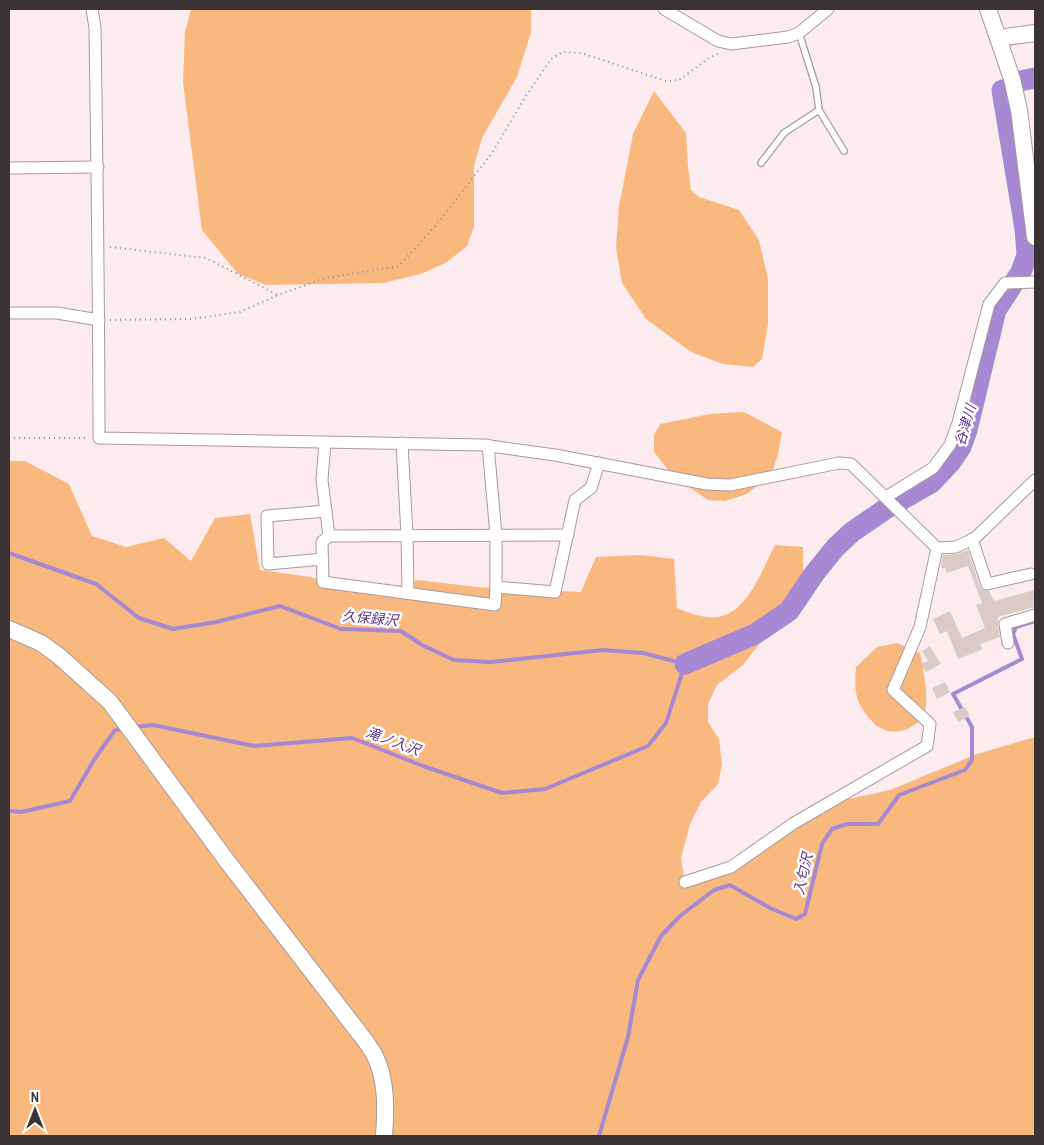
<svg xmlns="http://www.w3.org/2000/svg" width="1044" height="1145" font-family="'Archivo Narrow','Noto Sans JP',sans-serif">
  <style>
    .green { fill: #f9b87e }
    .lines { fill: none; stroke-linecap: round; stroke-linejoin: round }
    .stream { stroke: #a788d3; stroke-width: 4 }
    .river { stroke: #a788d3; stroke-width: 21 }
    .building { fill: #dbcbc8 }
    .lane-casing { stroke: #a99a9d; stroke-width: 8 }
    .street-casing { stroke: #a99a9d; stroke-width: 13 }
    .secondary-casing { stroke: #a99a9d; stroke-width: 18 }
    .path { stroke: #958a8d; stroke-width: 2; stroke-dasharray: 1 4; stroke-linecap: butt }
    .lane { stroke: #fff; stroke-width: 5.5 }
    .street { stroke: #fff; stroke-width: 11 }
    .secondary { stroke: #fff; stroke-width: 16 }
    .labels { text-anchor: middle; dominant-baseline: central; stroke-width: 5; stroke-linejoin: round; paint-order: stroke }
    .water-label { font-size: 14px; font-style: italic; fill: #5d328b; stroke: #fff }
  </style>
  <rect width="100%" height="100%" fill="#fcecf0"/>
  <g class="green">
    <path d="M191,9H531V32L517,77L482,138L474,166V227L467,246L447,262L421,274L383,283L266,285L238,274L202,230L183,83L185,32Z"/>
    <path d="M654,91L686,133L688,167L691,190L699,197L739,210L759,240L768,279V324L762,359L753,367L723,364L691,352L646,319L622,283L616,247L619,206L633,134Z"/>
    <path d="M744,412L782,432L778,454L772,473L747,494L725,501L708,500L673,476L654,452V435L660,424L710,414Z"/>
    <path d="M9,461H25L69,484L92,536L126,547L164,538L191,561L215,518L250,514L260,570L310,577L367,594L418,580L477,587L581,592L596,557L640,555L674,559L677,608C689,613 704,619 719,617C749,611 762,569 775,545L803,547V575L788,607L743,665L717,685L708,704V722L719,739L722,765L718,784L701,802L690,824L681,858L684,877L725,865L821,805L890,790L977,754L1035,737V1136H9Z"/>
    <path d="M897,643L920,653C923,667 930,703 924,714C915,731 892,737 877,726C872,722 863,711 860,705C854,694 855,680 856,667L877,647Z"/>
  </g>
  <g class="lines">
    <g class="stream">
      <path d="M9,553L96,584L139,618L173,629L216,622L280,606L341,629L401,631L422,645L454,660L491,662L603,650L643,653L685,664L666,723L648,746L545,789L502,793L423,766L352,738L254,746L153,725L134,727"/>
      <path d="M9,811L21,812L70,801L94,760L115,730L125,729"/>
      <path d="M599,1136L628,1037L638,980L661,936L680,916L714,890L730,885L770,908L796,919L805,914L822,844L832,829L847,824H878L899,795L965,770L972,760V727L953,694L1022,659L1013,634L1016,627L1035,621"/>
    </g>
    <g class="river">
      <path d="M1020,81L1035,78"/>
      <path d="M685,664L755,634L789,611L814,574L835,548L852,532L884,510L931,483L951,462L961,447L967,430L996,310L1021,272L1027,255L1025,229L1002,90"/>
    </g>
  </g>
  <g class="building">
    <path d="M968,550L980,587L985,591H989L994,601L1035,590V607L998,617V625L1000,637L980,644L983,649L958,659L947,631L940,634L933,619L950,611L962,638L985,628L976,605L982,603L968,566L947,573L945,568L942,569L941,565L943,555L957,554Z"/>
    <path d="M930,646L941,664L926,672L921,664L928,661L922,651Z"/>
    <path d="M945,682L950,692L937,699L932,688Z"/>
    <path d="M965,707L970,716L958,722L953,712Z"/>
  </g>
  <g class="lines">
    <g class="lane-casing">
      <g id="lane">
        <path d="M799,33L816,87L819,110L844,151"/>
        <path d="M761,163L784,133L819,110"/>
      </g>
    </g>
    <g class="street-casing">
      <g id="street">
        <path d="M92,9L95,28C97,165 99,301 99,438L483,445L555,455L707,484L730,485L839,463L851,464L937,548L956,547L975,538L1035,480"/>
        <path d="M664,9L718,41L731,44L788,37L799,33L828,9"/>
        <path d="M9,168L98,167"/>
        <path d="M9,313H57L99,320"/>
        <path d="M325,442L322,480L329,536L568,535"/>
        <path d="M402,443L407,535L408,593"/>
        <path d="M488,445L496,535V587L555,592L575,500L591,488L599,463"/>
        <path d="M886,497L933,468L950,445L958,423L989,304L1005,283L1035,282"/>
        <path d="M329,536L322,542L323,582L495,605L496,587"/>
        <path d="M972,539L987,584L1031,574"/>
        <path d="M323,559L268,564L267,516L326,511"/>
        <path d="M1008,643L1005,624L1035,615"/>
        <path d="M685,882L731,867L794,823L927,746L930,724L893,690L920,627L937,548"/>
      </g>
    </g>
    <g class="secondary-casing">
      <g id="secondary">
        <path d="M988,9L1012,79L1019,110L1035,237"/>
        <path d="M998,38L1035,33"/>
        <path d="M9,629L41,643L59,656L110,702L227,861L360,1034C365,1040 370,1047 374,1054C387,1079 386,1109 384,1136"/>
      </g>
    </g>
    <g class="path">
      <path d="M110,247L206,258L278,295"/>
      <path d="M110,320L191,319L240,312L278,295L325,278L399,266L437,224L492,153L524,99L551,59L562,52L581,53L666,81L679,80L709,58L719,53"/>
      <path d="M9,438H89"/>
    </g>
    <use href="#lane" class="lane"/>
    <use href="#street" class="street"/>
    <use href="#secondary" class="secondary"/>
  </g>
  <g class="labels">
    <g class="water-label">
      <text transform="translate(965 425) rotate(-73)">谷津川</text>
      <text transform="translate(370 618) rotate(5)">久保録沢</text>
      <text transform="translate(393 741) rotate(20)">滝ノ入沢</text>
      <text transform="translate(803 874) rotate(-77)">入匂沢</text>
    </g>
  </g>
  <rect width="1044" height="1145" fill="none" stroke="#3a3335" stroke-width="20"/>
  <g transform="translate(35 1110)" stroke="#ffffff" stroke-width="4" paint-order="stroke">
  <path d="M0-4L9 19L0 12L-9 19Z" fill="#3a3335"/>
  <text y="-8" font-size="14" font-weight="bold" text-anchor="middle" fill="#3a3335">N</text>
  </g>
</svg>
